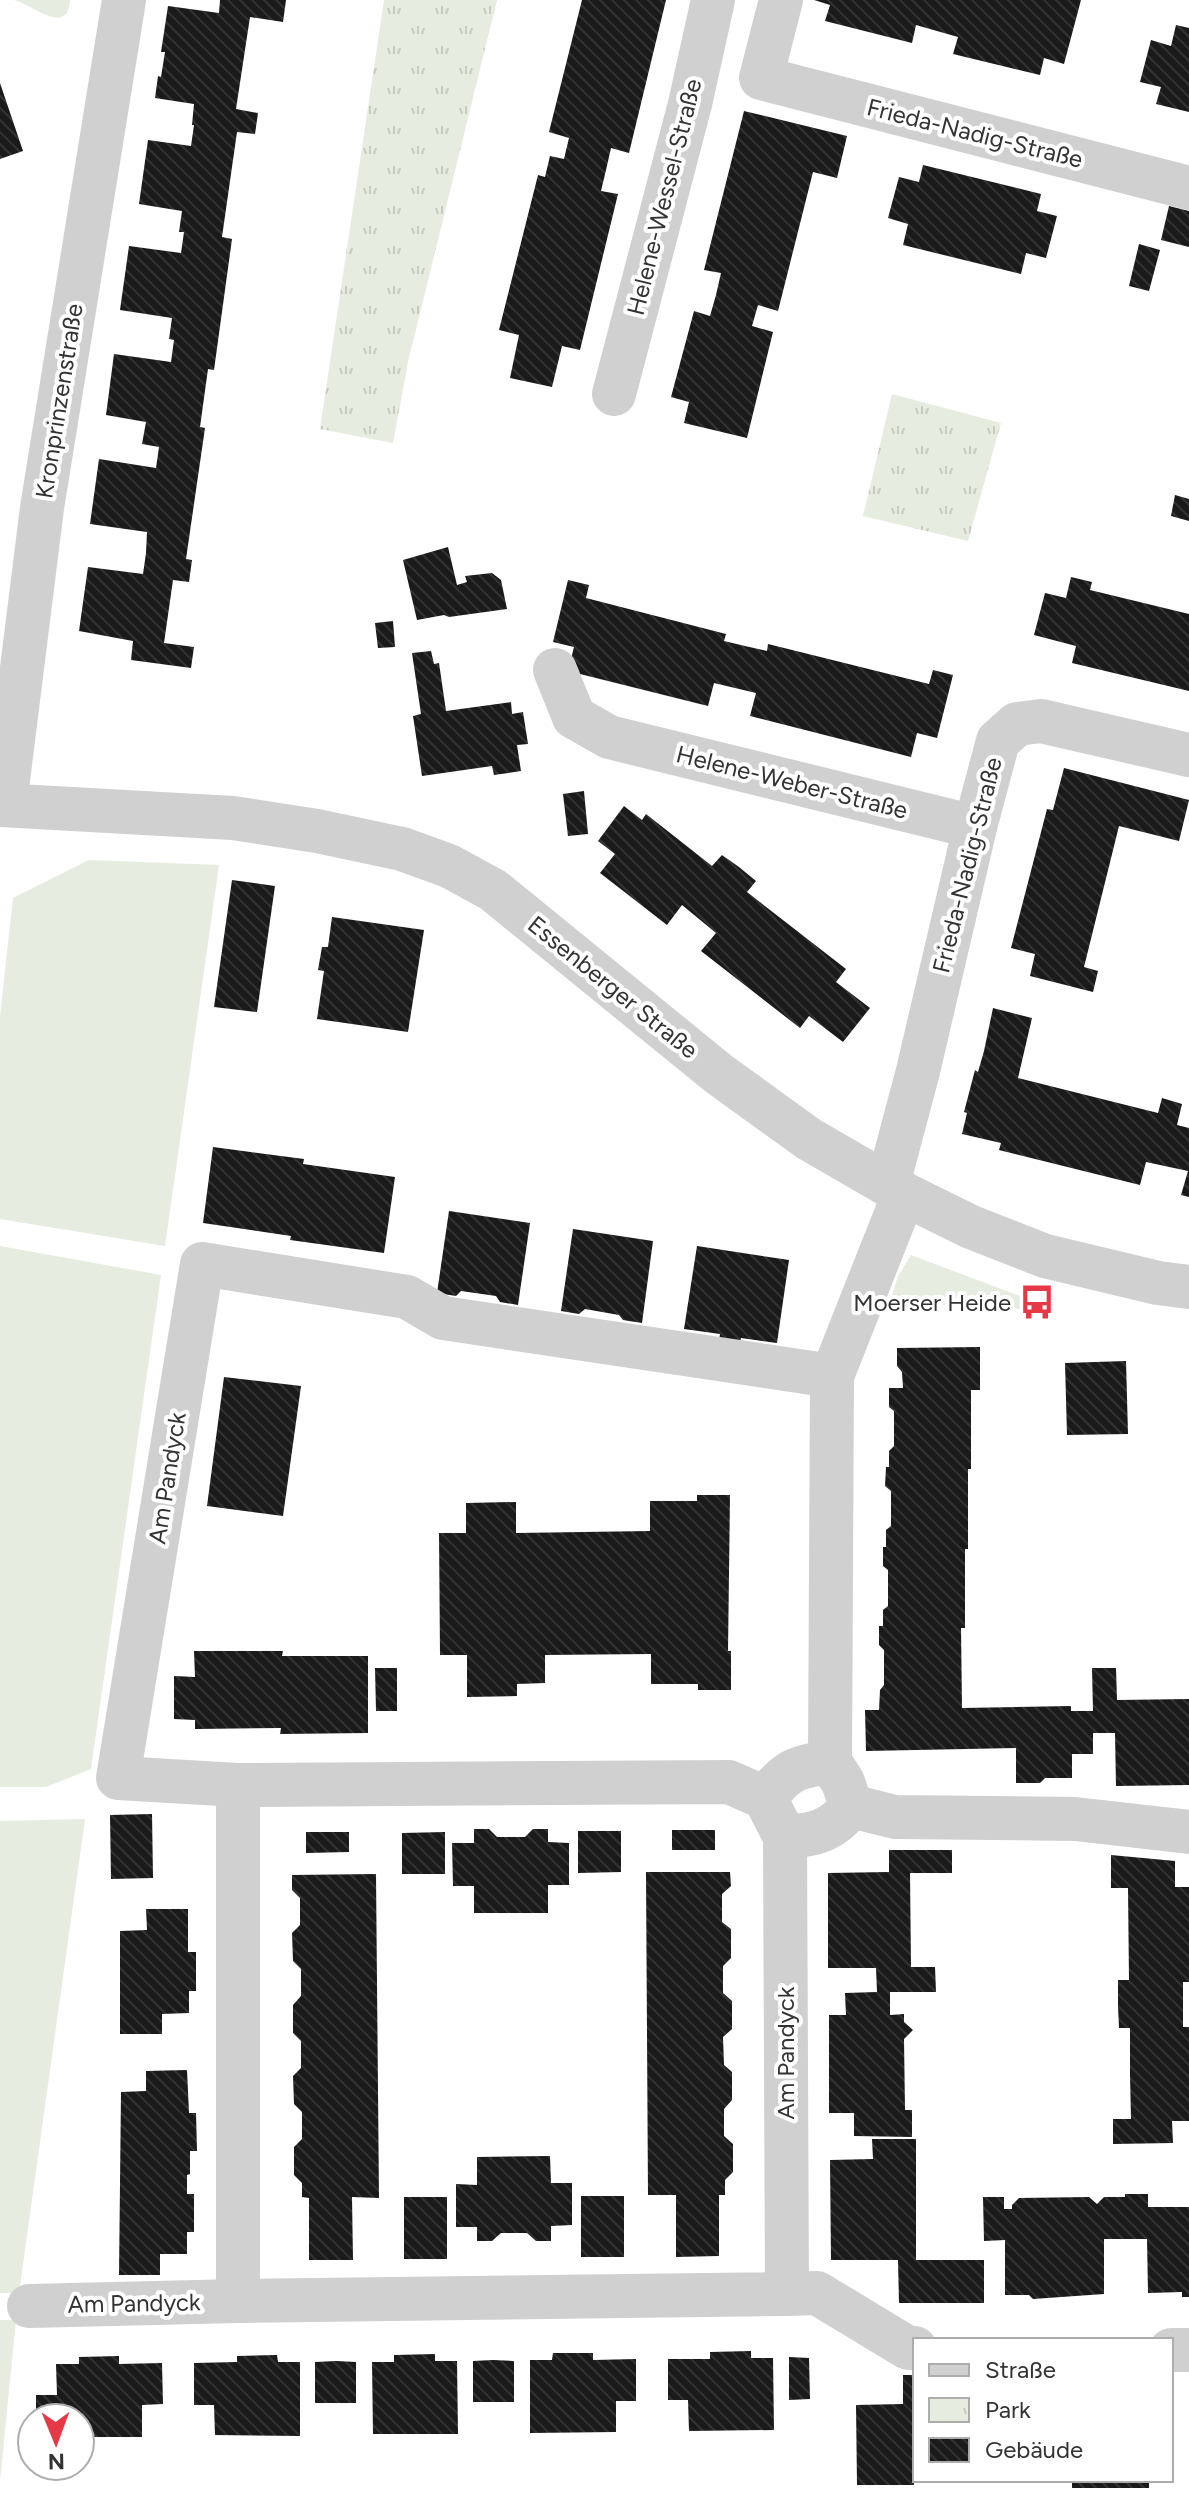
<svg xmlns="http://www.w3.org/2000/svg" width="1189" height="2498" font-family="Figtree,sans-serif">
  <style>
    .green { fill: #e6ecdf }
    .park { fill: url(#park-tufts) }
    .building { fill: url(#building-back-hatch) }
    .lines { fill: none; stroke-linecap: round; stroke-linejoin: round }
    .minor { stroke: #d0d0d0; stroke-width: 44 }
    .labels { text-anchor: middle; dominant-baseline: central; stroke-width: 8; stroke-linejoin: round; paint-order: stroke }
    .street-label { font-size: 24px; fill: #333; stroke: #fff }
    .poi-label { font-size: 24px; fill: #333; stroke: #fff; text-anchor: end }
  </style>
  <defs>
    <pattern id="park-tufts" width="24" height="20" patternUnits="userSpaceOnUse" patternTransform="scale(2)"><rect width="24" height="20" fill="#e6ecdf"/><path d="M3 7l-1-3M5 7V3M7 7l1-3M15 17l-1-3M17 17v-4M19 17l1-3" fill="none" stroke="#c6cbc0"/></pattern>
    <pattern id="building-back-hatch" width="6" height="6" patternUnits="userSpaceOnUse" patternTransform="scale(2)"><rect width="6" height="6" fill="#1a1a1a"/><path d="M-1 5l2 2M0 0l6 6M5-1l2 2" fill="none" stroke="#333"/></pattern>
  </defs>
  <rect width="100%" height="100%" fill="#fff"/>
  <g class="green">
    <path d="M14,0H70C68,37 33,5 14,0Z"/>
    <path d="M89,860L219,865L165,1246L0,1219V1016L13,898Z"/>
    <path d="M0,1246L161,1275L91,1769L46,1787H0Z"/>
    <path d="M911,1255L1049,1307L1043,1318L999,1302L953,1301V1305L916,1304L892,1295L898,1276Z"/>
    <path d="M85,1819L19,2293H0V1821Z"/>
    <path d="M0,2320H16L0,2481Z"/>
  </g>
  <g class="park">
    <path d="M384,0H497L408,362L393,443L320,429Z"/>
    <path d="M892,394L1001,423L968,541L863,516Z"/>
  </g>
  <g class="building">
    <path d="M220,0H286L283,22L250,17L236,109L258,113L255,134L237,132L222,237L232,239L214,370L208,369L200,427L205,428L186,559L192,560L189,582L173,580L164,643L194,647L191,668L131,660L133,641L79,631L88,567L143,574L146,553L147,532L90,524L99,459L156,468L159,447L142,444L146,422L106,415L114,354L171,362L174,340L169,339L172,318L120,310L129,246L181,253L184,232H179L182,211L139,204L148,140L191,146L194,125H192L194,104L155,98L158,76L161,77L165,52H161L168,6L219,13Z"/>
    <path d="M582,0H666L629,153L611,148L606,170L601,191L618,194L580,350L562,346L552,387L510,378L519,335L499,330L538,175L545,177L550,156L564,159L569,138L549,132Z"/>
    <path d="M814,0H1081L1064,64L1044,58L1040,75L953,54L958,37L916,25L912,43L825,21L830,5Z"/>
    <path d="M1176,25L1189,28V112L1156,104L1161,87L1140,82L1151,40L1171,46Z"/>
    <path d="M0,83L23,151L0,159Z"/>
    <path d="M744,111L847,136L837,178L813,172L778,311L758,305L752,326L773,332L747,438L684,423L689,402L671,397L694,311L710,316L716,295L721,273L704,270Z"/>
    <path d="M923,165L1041,194L1037,211L1057,216L1046,258L1026,253L1021,274L903,245L908,224L888,218L899,177L919,182Z"/>
    <path d="M1169,206L1189,211V247L1161,240Z"/>
    <path d="M1139,244L1160,250L1149,291L1129,286Z"/>
    <path d="M1175,495L1189,499V521L1171,516Z"/>
    <path d="M448,547L457,585L467,582L465,576L492,573L501,580L507,609L449,617L444,615L417,620L403,560Z"/>
    <path d="M1071,577L1092,582L1090,590L1189,614V691L1072,663L1076,646L1034,635L1045,593L1066,598Z"/>
    <path d="M568,580L589,585L586,598L726,634L724,641L745,646L767,651L768,644L929,684L933,670L953,675L937,738L917,733L911,757L750,716L756,693L714,683L708,706L568,671L574,647L553,642Z"/>
    <path d="M393,621L395,647L378,648L375,623Z"/>
    <path d="M431,651L434,664L439,663L446,711L511,702L512,714L523,712L528,744L517,745L521,771L494,775L492,766L422,776L413,716L421,714L412,653Z"/>
    <path d="M1064,768L1189,800L1179,841L1119,826L1084,967L1098,971L1093,992L1030,976L1035,954L1011,948L1047,809L1053,810Z"/>
    <path d="M584,791L588,834L568,836L563,794Z"/>
    <path d="M624,806L642,820L646,814L712,866L722,855L739,867L756,881L747,892L846,969L836,982L870,1008L843,1042L809,1016L800,1028L701,951L716,933L682,905L667,925L600,873L615,854L598,841Z"/>
    <path d="M232,880L275,886L257,1012L214,1007Z"/>
    <path d="M332,917L424,930L408,1032L317,1019L324,971L318,970L322,947H328Z"/>
    <path d="M993,1008L1032,1018L1018,1078L1158,1113L1162,1098L1182,1104L1177,1125L1189,1128V1197L1181,1195L1188,1171L1146,1162L1140,1185L999,1150L1001,1143L962,1134L967,1113L964,1112L975,1070L978,1072L984,1051Z"/>
    <path d="M213,1147L304,1159L303,1164L395,1177L384,1253L290,1240L291,1236L203,1223Z"/>
    <path d="M449,1211L530,1223L518,1305L500,1302L496,1296L461,1291L456,1296L437,1293Z"/>
    <path d="M573,1229L653,1241L642,1323L623,1320L619,1315L585,1309L579,1314L561,1311Z"/>
    <path d="M697,1246L789,1260L777,1343L741,1338L740,1343L719,1340L720,1334L684,1329Z"/>
    <path d="M980,1347V1390H971V1469H968V1549H965V1628H961L962,1708L1071,1706V1711H1093L1092,1668H1116L1117,1700L1189,1699V1785L1116,1786L1115,1733H1093V1754H1072V1778H1045L1040,1783H1016V1748L866,1751L865,1710H879L880,1690L884,1685V1650L879,1645V1626H883V1610L888,1606V1570L883,1566V1547H886V1530L891,1526V1491L885,1486L886,1467H889V1451L894,1446V1411L889,1407V1388H903L902,1372L897,1366V1348Z"/>
    <path d="M1126,1361L1128,1434L1067,1435L1065,1363Z"/>
    <path d="M224,1377L301,1386L283,1516L207,1506Z"/>
    <path d="M697,1495H730L728,1651H731V1690H698V1684H651V1654L545,1655V1683L517,1684V1696L467,1697V1655H440L439,1533H466V1503L516,1502V1533L650,1531V1501H697Z"/>
    <path d="M194,1651H283L282,1656H368V1733L280,1734L281,1728L195,1729V1720L174,1719V1676L195,1677Z"/>
    <path d="M375,1668H397V1711H376Z"/>
    <path d="M152,1814L153,1878L111,1879L110,1815Z"/>
    <path d="M474,1829H489L497,1837H525L533,1829H548V1842L569,1843V1885H548V1913H474V1886H453L452,1843H474Z"/>
    <rect x="672" y="1830" width="43" height="20"/>
    <path d="M578,1831H621V1872L578,1873Z"/>
    <path d="M306,1832H349V1852L306,1853Z"/>
    <path d="M445,1832V1874H402V1833Z"/>
    <path d="M889,1850H952V1873H910L911,1967H935L936,1992H890V2015L904,2014V2022L913,2030L904,2039L905,2110H912V2137L854,2136V2113H829V2015H846L845,1993L877,1992L876,1968H828V1873L889,1872Z"/>
    <path d="M1111,1855L1175,1861V1887H1189V1982H1183V2027H1189V2121H1172L1173,2143L1113,2144V2119H1131L1130,2075V2028H1119L1118,2006V1980H1129L1128,1888H1111Z"/>
    <path d="M646,1872H730L731,1886L722,1894V1922L731,1929V1958L723,1966V1993L732,2001V2029L723,2037L724,2065L732,2072V2100L724,2109V2136L733,2144V2172L725,2180V2195H719V2256L676,2257V2195H648Z"/>
    <path d="M376,1874L379,2198L352,2197L353,2260H309V2198L302,2197V2183L294,2175V2147L302,2139V2112L294,2104L293,2076L301,2068V2041L293,2033V2005L301,1996V1969L293,1961L292,1933L300,1925V1898L292,1890V1875Z"/>
    <path d="M146,1909H188V1952H196V1991H189V2013L162,2014V2034H120V1931L147,1930Z"/>
    <path d="M187,2070L189,2113H196L197,2151H190V2174L187,2175V2194H194V2232H187V2254H160V2275H119L121,2092L146,2091V2071Z"/>
    <path d="M872,2139H916V2260H984V2303H899L898,2260H831L830,2160L873,2159Z"/>
    <path d="M550,2156L551,2183H572V2225L551,2226V2241H536L527,2233H501L492,2241H477V2227H456V2184L477,2185V2157Z"/>
    <path d="M1125,2194H1148V2207H1189V2297H1182V2292L1148,2293L1147,2239H1104V2294L1033,2299L1029,2295H1005V2240L984,2241L983,2197H1004V2209H1012V2205L1019,2198L1089,2197L1097,2204L1104,2197H1125Z"/>
    <rect x="581" y="2196" width="43" height="61"/>
    <rect x="404" y="2197" width="43" height="62"/>
    <path d="M751,2351V2358H773L774,2430L689,2431L688,2400H668V2359H710V2352Z"/>
    <path d="M553,2353H593V2360L636,2359V2401H616V2432L530,2433V2360H552Z"/>
    <path d="M435,2354V2361H457L458,2434H373L372,2362H394V2355Z"/>
    <path d="M277,2355L278,2362H300V2436L215,2435L214,2405H194V2363L237,2362V2356Z"/>
    <path d="M119,2356V2364L162,2363L163,2404L142,2405V2437H80V2418H36V2395H57L56,2364H79V2357Z"/>
    <path d="M789,2357L809,2358L810,2399L789,2400Z"/>
    <path d="M493,2360L514,2361V2402H473V2361Z"/>
    <path d="M336,2361L356,2362V2403H315V2362Z"/>
    <path d="M903,2375H915L914,2485H857L856,2405L903,2404Z"/>
    <rect x="1072" y="2480" width="77" height="8"/>
  </g>
  <g class="lines">
    <g class="minor">
      <path d="M781,0L761,78L1189,188"/>
      <path d="M614,394L690,104L713,0"/>
      <path d="M555,670L574,717L609,737L975,827"/>
      <path d="M5,804L42,508L124,0"/>
      <path d="M0,805L233,818L317,831L402,849L449,866L493,890L719,1074L809,1139L904,1194L971,1227L1045,1256L1158,1283L1189,1287"/>
      <path d="M888,1184L918,1071L975,827L998,741L1017,724L1041,721L1189,755"/>
      <path d="M830,1762L832,1376L904,1194"/>
      <path d="M238,1785V2301L787,2294L785,1837L765,1798L729,1782L238,1785L118,1778L202,1264L407,1297L443,1318L832,1376"/>
      <path d="M765,1798C787,1770 795,1767 830,1762L843,1782L851,1806C833,1831 815,1835 785,1837"/>
      <path d="M851,1806L895,1817L1075,1819L1189,1832"/>
      <path d="M787,2294L817,2293L908,2348H915"/>
      <path d="M29,2306L238,2301"/>
      <path d="M1171,2350H1189"/>
    </g>
  </g>
  <defs>
    <g id="bus-bare" transform="scale(2.76)"><path d="M-5-6H5V4H4V6H2V4H-2V6H-4V4H-5ZM-3.5-4V0h7V-4ZM-3.5 1.2v1.5H-2V1.2ZM2 1.2v1.5H3.5V1.2Z" fill="#e63946" stroke="#fff" stroke-width="2.5" paint-order="stroke"/></g>
  </defs>
  <g fill-rule="evenodd">
    <use href="#bus-bare" x="1037" y="1302"/>
  </g>
  <g class="labels">
    <g class="street-label">
      <text transform="translate(975 133) rotate(14)">Frieda-Nadig-Straße</text>
      <text transform="translate(664 197) rotate(-76)">Helene-Wessel-Straße</text>
      <text transform="translate(59 401) rotate(-81)">Kronprinzenstraße</text>
      <text transform="translate(792 782) rotate(14)">Helene-Weber-Straße</text>
      <text transform="translate(967 865) rotate(-76)">Frieda-Nadig-Straße</text>
      <text transform="translate(613 987) rotate(39)">Essenberger Straße</text>
      <text transform="translate(167 1478) rotate(-81)">Am Pandyck</text>
      <text transform="translate(785 2053) rotate(-90)">Am Pandyck</text>
      <text transform="translate(134 2303) rotate(-1)">Am Pandyck</text>
    </g>
    <g class="poi-label">
      <text x="1011" y="1302">Moerser Heide</text>
    </g>
  </g>
  <rect x="913" y="2338" width="260" height="144" fill="#ffffff" stroke="#adadad" stroke-width="2"/>
  <rect x="929" y="2364" width="40" height="12" fill="#d0d0d0" stroke="#adadad" stroke-width="2"/>
  <text x="985" y="2378" font-size="24" fill="#333333">Straße</text>
  <rect x="929" y="2398" width="40" height="24" fill="url(#park-tufts)" stroke="#adadad" stroke-width="2"/>
  <text x="985" y="2418" font-size="24" fill="#333333">Park</text>
  <rect x="929" y="2438" width="40" height="24" fill="url(#building-back-hatch)" stroke="#adadad" stroke-width="2"/>
  <text x="985" y="2458" font-size="24" fill="#333333">Gebäude</text>
  <g transform="translate(56 2442) rotate(179)"><circle r="38" fill="#ffffff" stroke="#adadad" stroke-width="2"/>
  <path d="M0-6L14 30L0 20L-14 30Z" fill="#e63946"/>
  <text y="-12" font-size="22" font-weight="bold" text-anchor="middle" fill="#333333">N</text>
  </g>
</svg>
